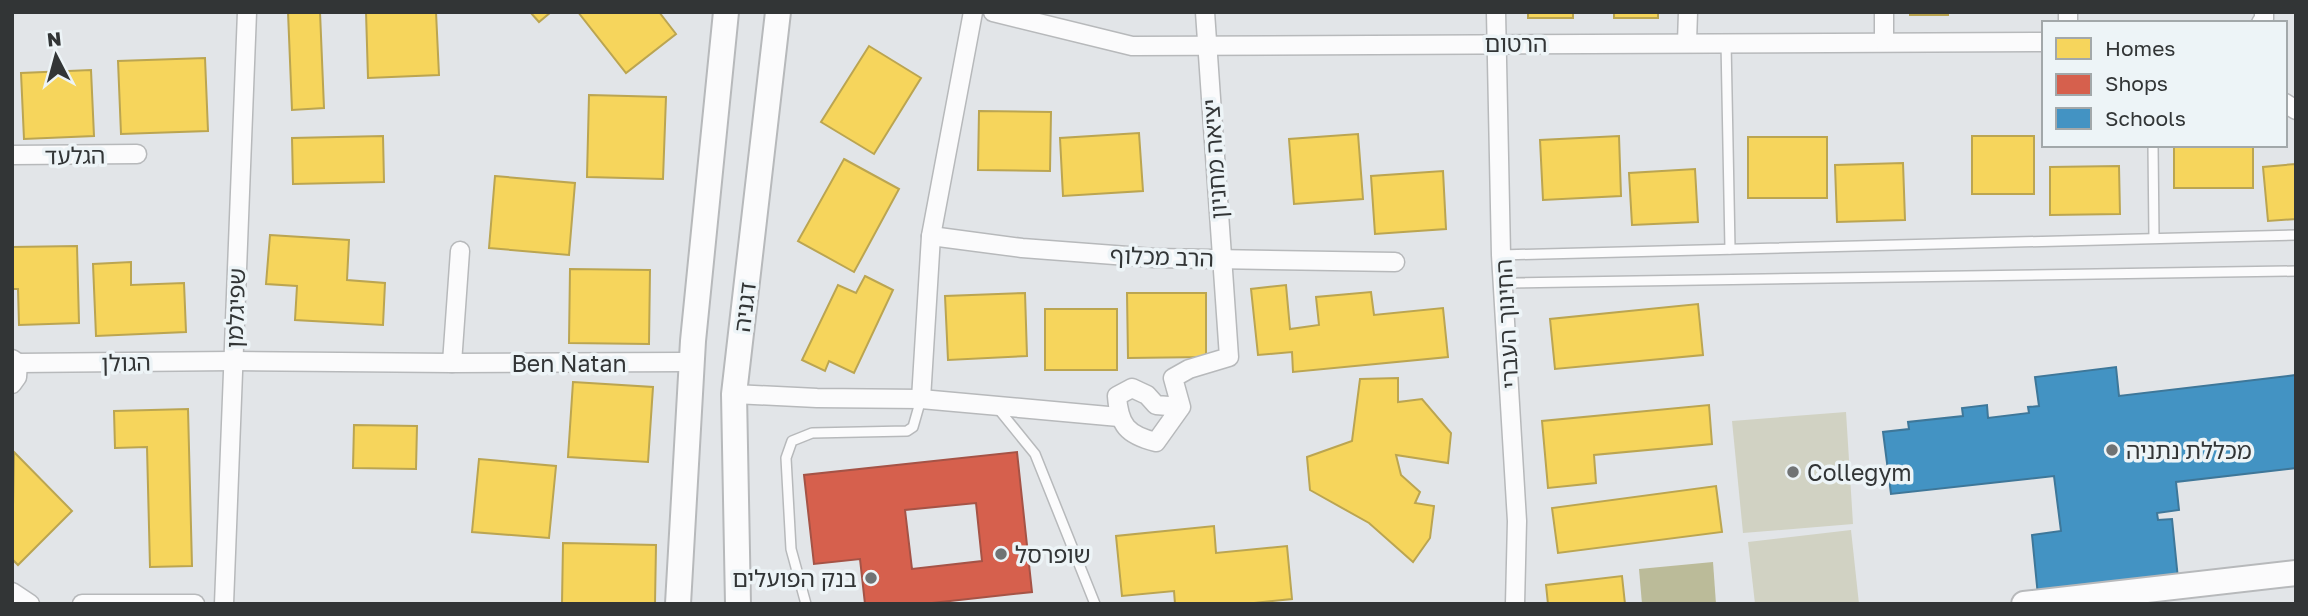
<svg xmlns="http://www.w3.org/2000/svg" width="2308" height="616" font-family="'Golos Text','Noto Sans Hebrew',sans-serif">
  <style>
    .green { fill: #d1d2c3 }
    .water { fill: #bb9 }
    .homes { fill: #f6d55c; stroke: #bba551; stroke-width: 2 }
    .shops { fill: #d6604d; stroke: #a55346; stroke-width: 2; fill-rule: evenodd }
    .schools { fill: #4393c3; stroke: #3e7799; stroke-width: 2 }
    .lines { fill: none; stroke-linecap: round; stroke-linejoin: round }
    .lane-casing { stroke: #b7b9bb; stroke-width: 12 }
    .street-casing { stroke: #b7b9bb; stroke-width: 21 }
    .secondary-casing { stroke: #b7b9bb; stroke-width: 28 }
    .lane { stroke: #fbfbfc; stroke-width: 9 }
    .street { stroke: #fbfbfc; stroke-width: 18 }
    .secondary { stroke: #fbfbfc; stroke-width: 24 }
    .poi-dot { fill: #707374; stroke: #edf4f7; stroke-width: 2.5 }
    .labels { text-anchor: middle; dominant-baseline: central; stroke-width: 7; stroke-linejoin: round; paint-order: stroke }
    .street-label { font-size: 23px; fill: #323536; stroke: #edf4f7 }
    .poi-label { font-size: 23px; fill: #323536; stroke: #edf4f7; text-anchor: start }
  </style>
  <rect width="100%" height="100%" fill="#e2e5e8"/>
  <g class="green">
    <path d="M1846,412L1853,524L1743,533L1732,421Z"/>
    <path d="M1851,530L1859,604H1755L1748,542Z"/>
  </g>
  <path class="water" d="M1713,562L1716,604H1642L1639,569Z"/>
  <g class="homes">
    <path d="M288,12H320L324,108L292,110Z"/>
    <path d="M366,12H436L439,75L368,78Z"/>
    <path d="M530,12H551L539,22Z"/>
    <path d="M578,12H659L676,34L626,73Z"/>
    <rect x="1528" y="12" width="45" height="6"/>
    <rect x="1614" y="12" width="44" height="6"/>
    <rect x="1910" y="12" width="38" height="3"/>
    <path d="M869,46L921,78L874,154L821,122Z"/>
    <path d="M205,58L208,131L121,134L118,61Z"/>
    <path d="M91,70L94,136L24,139L21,73Z"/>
    <path d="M589,95L666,97L663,179L587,177Z"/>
    <path d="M979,111L1051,112L1050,171L978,170Z"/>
    <path d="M1139,133L1143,191L1063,196L1060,138Z"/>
    <path d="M1358,134L1363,199L1294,204L1289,139Z"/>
    <path d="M383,136L384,182L293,184L292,138Z"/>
    <path d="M1619,136L1621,196L1543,200L1540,140Z"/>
    <rect x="1972" y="136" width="62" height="58"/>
    <rect x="1748" y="137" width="79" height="61"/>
    <rect x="2174" y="145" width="79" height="43"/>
    <path d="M844,159L899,189L854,272L798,241Z"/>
    <path d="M1903,163L1905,220L1837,222L1835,165Z"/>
    <path d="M2295,164L2296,219L2268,221L2263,167Z"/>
    <path d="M2119,166L2120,214L2050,215V167Z"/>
    <path d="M1695,169L1698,222L1632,225L1629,173Z"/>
    <path d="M1443,171L1446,229L1375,234L1371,176Z"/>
    <path d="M495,176L575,183L569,255L489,248Z"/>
    <path d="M270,235L349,240L347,280L385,283L383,325L295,320L297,286L266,284Z"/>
    <path d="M77,246L79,323L19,325L18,289H12V247Z"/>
    <path d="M131,262V285L184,283L186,332L96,336L93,264Z"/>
    <path d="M570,269L650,270L649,344L569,343Z"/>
    <path d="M865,276L893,290L854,373L829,361L825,371L802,360L838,285L856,293Z"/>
    <path d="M1286,285L1290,329L1319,325L1316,297L1371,292L1374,315L1443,308L1448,357L1293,372L1292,352L1258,355L1251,289Z"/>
    <path d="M1025,293L1027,356L948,360L945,296Z"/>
    <path d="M1127,293H1206V357L1128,358Z"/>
    <path d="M1698,304L1703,355L1555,369L1550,319Z"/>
    <rect x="1045" y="309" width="72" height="61"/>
    <path d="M1398,378V402L1422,399L1451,433L1448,463L1396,455L1401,475L1420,492L1415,503L1434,506L1430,538L1413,562L1369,523L1310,490L1307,457L1352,441L1360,379Z"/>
    <path d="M573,382L653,387L648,462L568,457Z"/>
    <path d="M1709,405L1712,444L1594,455L1596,483L1548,488L1542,421Z"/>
    <path d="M188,409L192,566L150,567L147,447L115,448L114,411Z"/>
    <path d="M354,425L417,426L416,469L353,468Z"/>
    <path d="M14,452L72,511L18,565L12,559Z"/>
    <path d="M479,459L556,466L549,538L472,532Z"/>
    <path d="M1716,486L1722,532L1558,553L1552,508Z"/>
    <path d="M1214,526L1216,553L1287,546L1292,599L1245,604H1175L1174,591L1122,596L1116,536Z"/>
    <path d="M563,543L656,545L655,604H562Z"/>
    <path d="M1622,576L1625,604H1548L1546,585Z"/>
  </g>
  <path class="shops" d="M1017,452L1032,592L923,604H865L860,559L814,564L804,475ZM976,503L982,561L912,569L905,510Z"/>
  <path class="schools" d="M2116,367L2119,396L2296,375V468L2176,482L2179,510L2157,513L2158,520L2172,519L2178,579L2038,596L2032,535L2061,531L2054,476L1891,494L1883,432L1909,429L1908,422L1963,416L1962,408L1987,405L1988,418L2029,413L2028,407L2039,406L2035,377Z"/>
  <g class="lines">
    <g class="lane-casing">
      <g id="lane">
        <path d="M1726,42L1730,249"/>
        <path d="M2153,145L2154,238"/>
        <path d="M1501,255L2296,235"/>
        <path d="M1503,283L2296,271"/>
        <path d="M996,406L1035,454L1095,604"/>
        <path d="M806,604L791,549L786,458L792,441L812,433L907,431L913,427L921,399"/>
      </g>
    </g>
    <g class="street-casing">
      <g id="street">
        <path d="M993,12L1132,46L2044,42"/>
        <path d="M1496,12L1501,255L1517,521L1515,604"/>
        <path d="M2068,12V23"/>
        <path d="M2261,23L2264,19V12"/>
        <path d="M1687,42L1688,12"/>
        <path d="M1884,42V12"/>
        <path d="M2285,103L2296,110"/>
        <path d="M12,155L137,154"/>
        <path d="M931,236L1022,248L1154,258L1395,262"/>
        <path d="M12,359L18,363L17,377L12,384"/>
        <path d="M18,363L233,361L452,363L460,251"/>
        <path d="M452,363L685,362"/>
        <path d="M734,394L817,398L921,399L1119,417"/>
        <path d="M921,399L931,236L973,12"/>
        <path d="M1181,407L1156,405L1147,395L1132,388L1117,396C1119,425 1127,435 1156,442L1181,407L1173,378L1189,369L1229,357L1205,12"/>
        <path d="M12,592L30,604"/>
        <path d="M82,604H195"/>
        <path d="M224,604L247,12"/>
      </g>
    </g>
    <g class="secondary-casing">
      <g id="secondary">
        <path d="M678,604L693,341L726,12"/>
        <path d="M738,604L734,394L778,12"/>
        <path d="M2024,604L2296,573"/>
      </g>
    </g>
    <use href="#lane" class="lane"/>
    <use href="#street" class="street"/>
    <use href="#secondary" class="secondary"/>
  </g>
  <g class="poi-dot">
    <circle cx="2112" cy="450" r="7"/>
    <circle cx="1793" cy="472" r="7"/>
    <circle cx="1001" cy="554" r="7"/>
    <circle cx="871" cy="578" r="7"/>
  </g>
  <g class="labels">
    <g class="street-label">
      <text x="1516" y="43">הרטום</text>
      <text transform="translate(75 155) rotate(-1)">הגלעד</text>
      <text transform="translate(1214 159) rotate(-94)">יציאה מחניון</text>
      <text transform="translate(1162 256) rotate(2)">הרב מכלוף</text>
      <text transform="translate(744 307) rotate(-83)">דגניה</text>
      <text transform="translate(235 308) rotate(-88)">שפיגלמן</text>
      <text transform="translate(1506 324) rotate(-93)">החינוך העברי</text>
      <text transform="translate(126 362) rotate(-1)">הגולן</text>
      <text x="569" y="363">Ben Natan</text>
    </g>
    <g class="poi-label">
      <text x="2126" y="450">מכללת נתניה</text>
      <text x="1807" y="472">Collegym</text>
      <text x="1015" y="554">שופרסל</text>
      <text x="857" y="578" text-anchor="end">בנק הפועלים</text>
    </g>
  </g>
  <rect width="2308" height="616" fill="none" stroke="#323536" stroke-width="28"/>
  <rect x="2042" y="21" width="245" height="126" fill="#edf4f7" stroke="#a2a8aa" stroke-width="2"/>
  <rect x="2056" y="38" width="35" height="21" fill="#f6d55c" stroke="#a2a8aa" stroke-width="2"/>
  <text x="2105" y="56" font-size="21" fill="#323536">Homes</text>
  <rect x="2056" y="74" width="35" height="21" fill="#d6604d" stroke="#a2a8aa" stroke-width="2"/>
  <text x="2105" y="91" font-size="21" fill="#323536">Shops</text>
  <rect x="2056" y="108" width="35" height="21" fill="#4393c3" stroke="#a2a8aa" stroke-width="2"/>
  <text x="2105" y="126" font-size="21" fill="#323536">Schools</text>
  <g transform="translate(56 56) rotate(354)" stroke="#edf4f7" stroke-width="5" paint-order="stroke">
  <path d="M0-5L12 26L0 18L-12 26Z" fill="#323536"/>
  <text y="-10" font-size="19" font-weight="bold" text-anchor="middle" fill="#323536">N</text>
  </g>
</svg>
